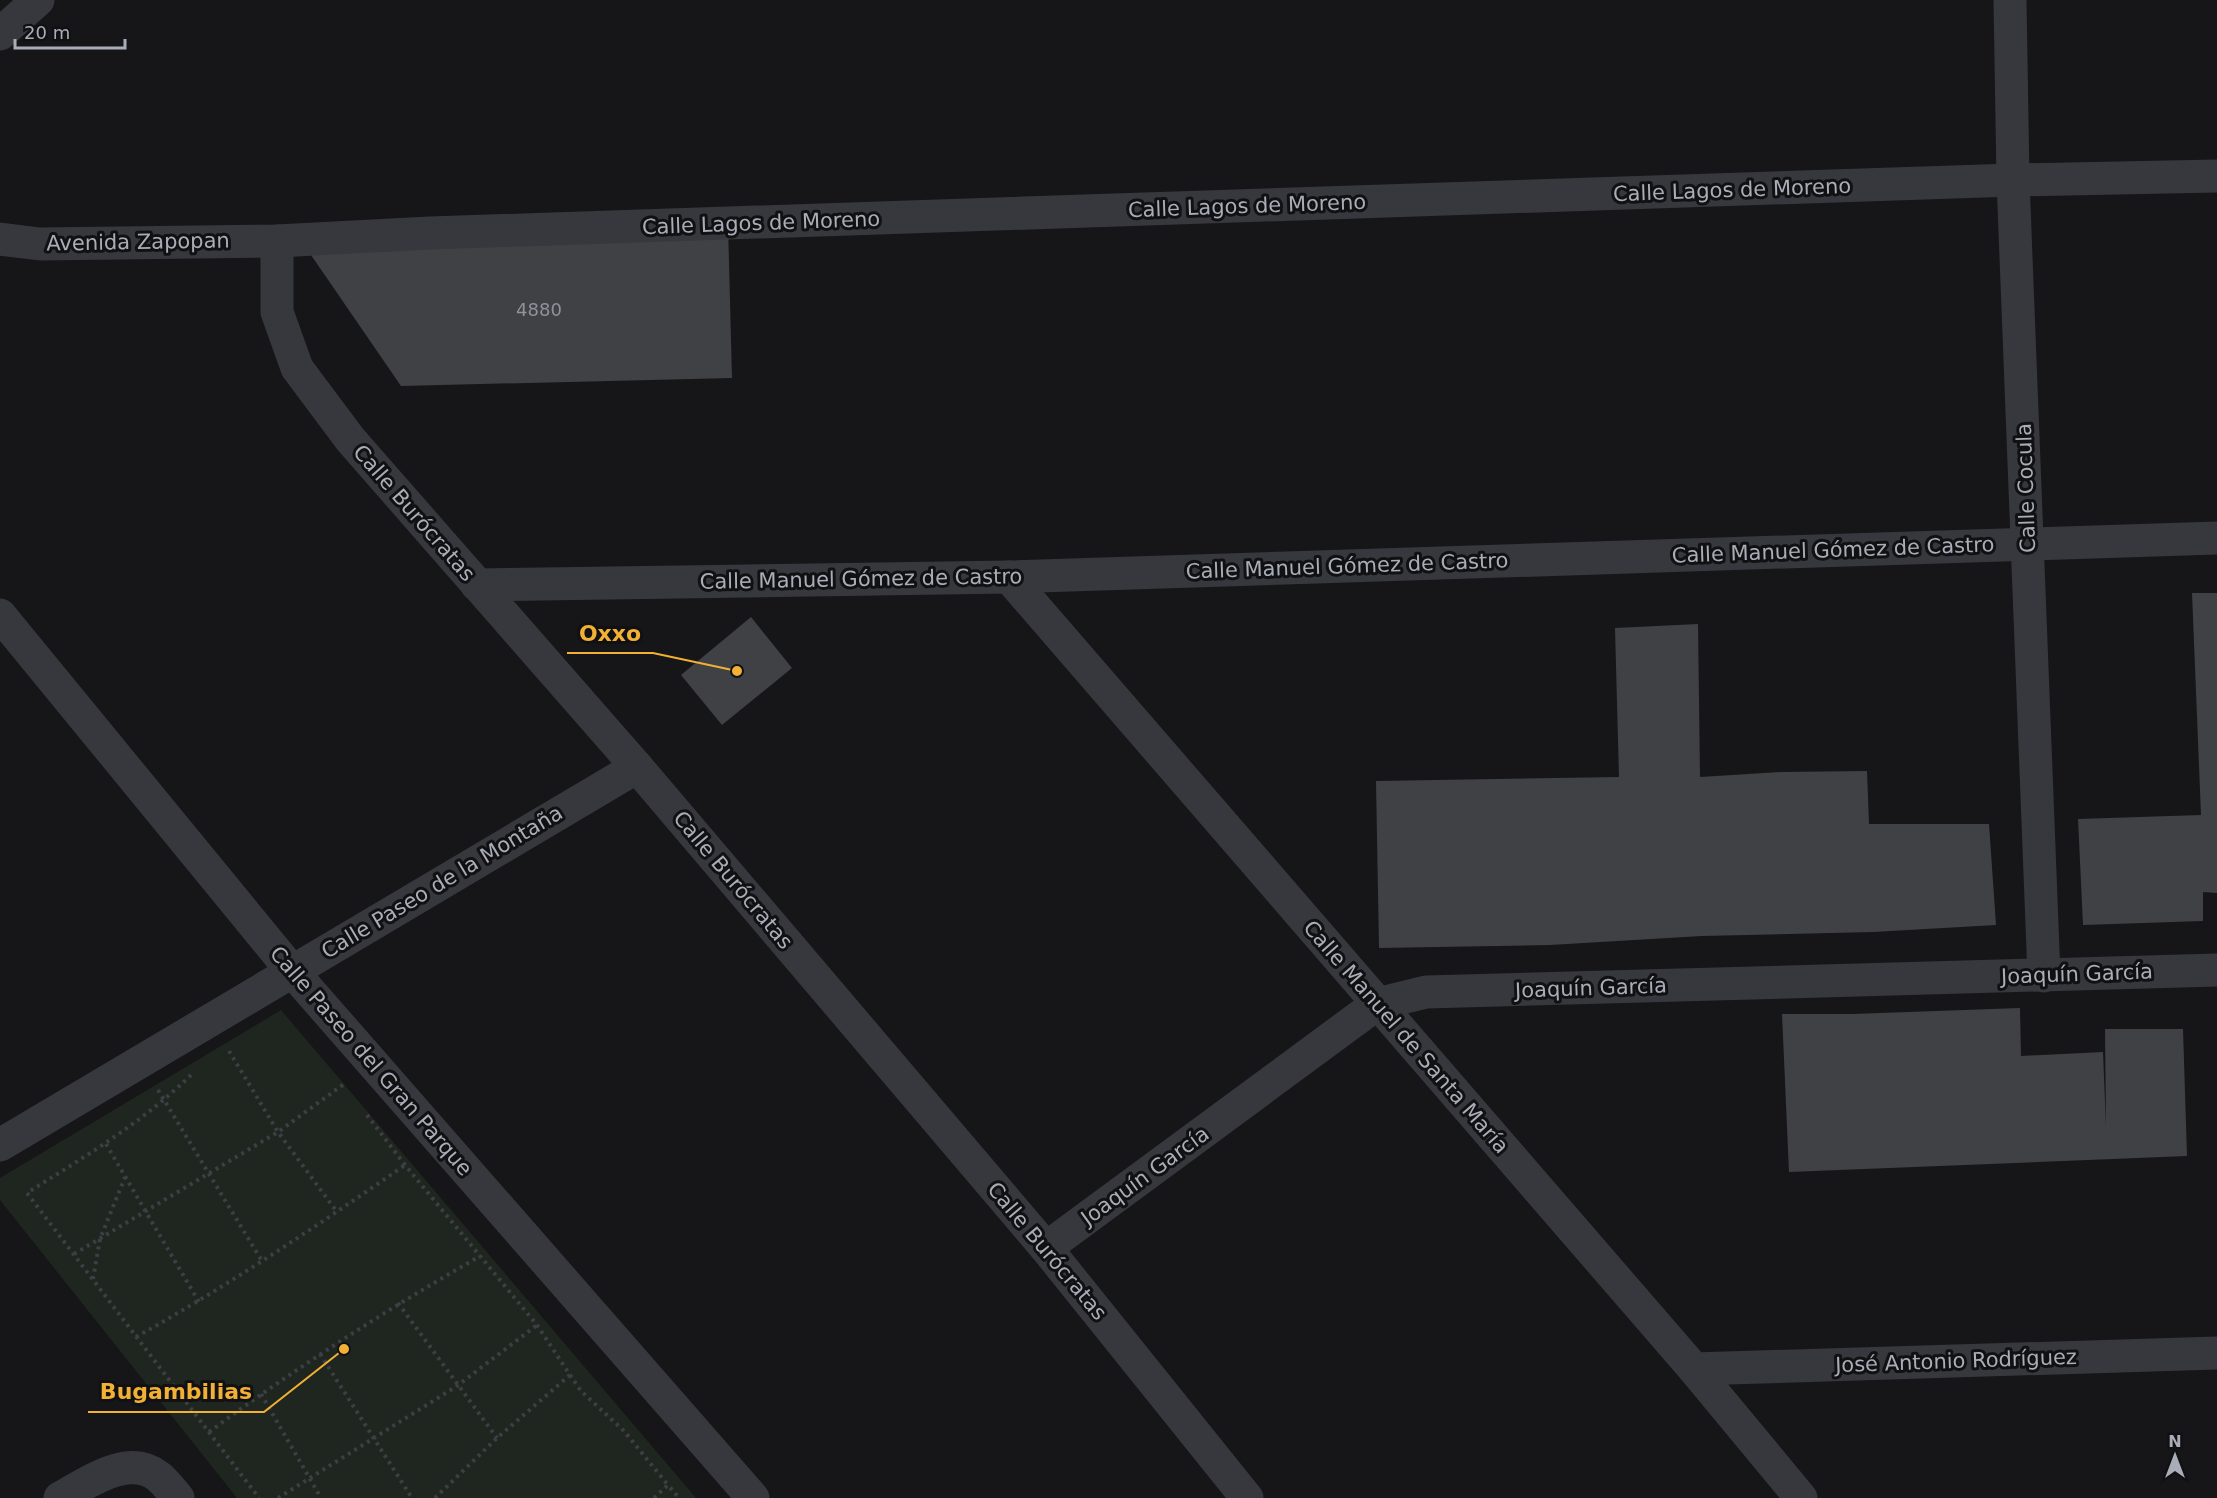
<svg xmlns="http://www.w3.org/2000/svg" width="2217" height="1498" font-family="'DejaVu Sans',sans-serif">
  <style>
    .green { fill: #1e261f }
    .building { fill: #404145 }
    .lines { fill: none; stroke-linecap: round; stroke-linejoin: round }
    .path { stroke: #3d3f44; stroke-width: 4; stroke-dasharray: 3 4.5; stroke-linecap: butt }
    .minor { stroke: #37383d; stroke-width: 33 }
    .labels { text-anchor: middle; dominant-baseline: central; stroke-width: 6; stroke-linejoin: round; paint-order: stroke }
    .number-label { font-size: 18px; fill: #8e929b }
    .street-label { font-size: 21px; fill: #a8adb8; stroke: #111113 }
    .leader { fill: none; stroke: #f2b134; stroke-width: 2 }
    .callout-dot { fill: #f2b134; stroke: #111113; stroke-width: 2 }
    .callout-label { font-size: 22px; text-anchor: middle; font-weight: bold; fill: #f2b134; stroke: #111113; stroke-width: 6; stroke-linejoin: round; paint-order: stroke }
  </style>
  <rect width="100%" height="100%" fill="#161618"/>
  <path class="green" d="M281,1010L696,1498H237L0,1200V1178Z"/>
  <g class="building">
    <path d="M728,224L732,378L401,386L300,239Z"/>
    <path d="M2192,593H2217V893L2203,892V921L2083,925L2078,819L2201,815Z"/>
    <path d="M751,617L792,668L722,725L681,675Z"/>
    <path d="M1698,624L1700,777L1782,772L1867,771L1869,824H1989L1996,925L1873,932L1702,936L1550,945L1379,948L1376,781L1619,777L1615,628Z"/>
    <path d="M2020,1008L2021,1056L2103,1052L2106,1127L2105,1029H2183L2187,1156L1789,1172L1782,1014H1853Z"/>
  </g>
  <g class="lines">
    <g class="path">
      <path d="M229,1051L278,1132L337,1212"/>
      <path d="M191,1075C142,1123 84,1157 27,1193L259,1498"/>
      <path d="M158,1090L262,1261"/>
      <path d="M367,1115L405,1165L537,1325L570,1375L497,1438L435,1498"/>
      <path d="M106,1144L199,1302"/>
      <path d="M74,1254L278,1132L344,1084"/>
      <path d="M93,1279L100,1239L125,1177"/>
      <path d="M398,1303L497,1438"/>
      <path d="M136,1337C229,1285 317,1226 405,1165"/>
      <path d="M320,1354L412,1498"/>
      <path d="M570,1375L581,1391L624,1431L668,1485"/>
      <path d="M261,1394L321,1498"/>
      <path d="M209,1432C296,1368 386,1310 480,1256"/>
      <path d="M278,1498L457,1386L537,1325"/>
      <path d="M654,1498L668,1485L679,1498"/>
    </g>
    <g class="minor">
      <path d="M2010,0L2013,180L2044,976"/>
      <path d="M0,34L38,0"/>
      <path d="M0,239L40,244L277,241L430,233L2013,180L2217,176"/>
      <path d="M277,241V312L297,368L350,439L637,767L1046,1248L1247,1498"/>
      <path d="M1009,577L1694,1369L1801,1498"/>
      <path d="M477,585L1009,577L2217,538"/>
      <path d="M0,615L292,971L753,1498"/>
      <path d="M0,1145L637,767"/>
      <path d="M1046,1248L1377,1004L1426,992L2217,970"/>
      <path d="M1694,1369L2217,1353"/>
      <path d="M60,1498C87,1483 129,1452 159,1477C166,1483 172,1491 178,1498"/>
    </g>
  </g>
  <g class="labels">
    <g class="number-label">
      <text x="539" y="309">4880</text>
    </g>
    <g class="street-label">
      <text transform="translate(1732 190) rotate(-2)">Calle Lagos de Moreno</text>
      <text transform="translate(1247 206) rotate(-2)">Calle Lagos de Moreno</text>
      <text transform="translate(761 223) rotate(-2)">Calle Lagos de Moreno</text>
      <text transform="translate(138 242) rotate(-1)">Avenida Zapopan</text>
      <text transform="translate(2026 488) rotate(-92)">Calle Cocula</text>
      <text transform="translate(414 513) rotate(49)">Calle Burócratas</text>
      <text transform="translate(1833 550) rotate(-2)">Calle Manuel Gómez de Castro</text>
      <text transform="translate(1347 566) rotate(-2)">Calle Manuel Gómez de Castro</text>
      <text transform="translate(861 579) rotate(-1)">Calle Manuel Gómez de Castro</text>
      <text transform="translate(733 880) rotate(50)">Calle Burócratas</text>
      <text transform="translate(442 882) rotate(-31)">Calle Paseo de la Montaña</text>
      <text transform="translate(2077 974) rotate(-2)">Joaquín García</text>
      <text transform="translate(1591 988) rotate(-2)">Joaquín García</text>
      <text transform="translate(1406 1037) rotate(49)">Calle Manuel de Santa María</text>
      <text transform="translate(371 1061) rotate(49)">Calle Paseo del Gran Parque</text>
      <text transform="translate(1145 1176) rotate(-36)">Joaquín García</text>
      <text transform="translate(1047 1251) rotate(50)">Calle Burócratas</text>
      <text transform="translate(1956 1361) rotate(-2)">José Antonio Rodríguez</text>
    </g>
  </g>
  <path class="leader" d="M737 671L653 653H567M344 1349L264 1412H88"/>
  <g class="callout-dot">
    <circle cx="737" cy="671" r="6"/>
    <circle cx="344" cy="1349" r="6"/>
  </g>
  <g class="callout-label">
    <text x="610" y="641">Oxxo</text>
    <text x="176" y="1399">Bugambilias</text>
  </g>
  <g transform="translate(2175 1456)" stroke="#111113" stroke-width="4.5" paint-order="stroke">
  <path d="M0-4.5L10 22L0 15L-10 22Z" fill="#a8adb8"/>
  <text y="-9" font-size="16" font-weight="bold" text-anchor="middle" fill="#a8adb8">N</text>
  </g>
  <path d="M15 39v9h110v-9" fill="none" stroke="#a8adb8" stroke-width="3"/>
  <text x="24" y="39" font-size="18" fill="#a8adb8" stroke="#111113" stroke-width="4.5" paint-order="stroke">20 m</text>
</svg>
